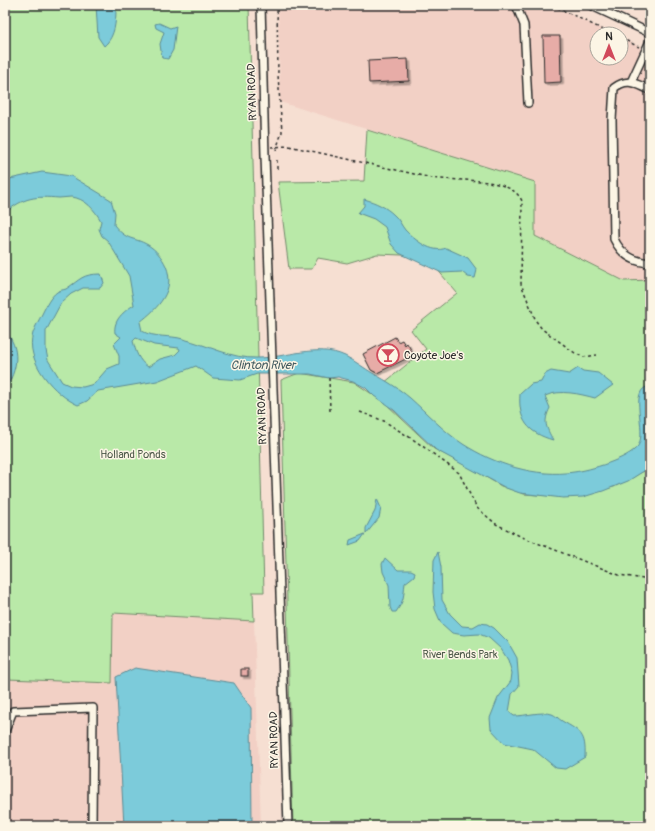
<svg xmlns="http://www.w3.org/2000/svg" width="655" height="831" font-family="Pangolin,sans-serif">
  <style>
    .built { fill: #f2d0c5 }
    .green { fill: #b9e9a8; stroke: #728a6a }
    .water { fill: #7ccbda; stroke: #5c8b94; fill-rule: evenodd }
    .building { fill: #e7aca7; stroke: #2b2b2b; filter: url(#shadow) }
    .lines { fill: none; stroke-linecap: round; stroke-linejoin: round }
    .minor-casing { stroke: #2b2b2b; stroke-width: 10 }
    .path { stroke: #2b2b2b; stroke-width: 1.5; stroke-dasharray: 3 3; stroke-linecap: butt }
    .minor { stroke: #fcf5e5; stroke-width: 7 }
    .labels { text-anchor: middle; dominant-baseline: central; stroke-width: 3; stroke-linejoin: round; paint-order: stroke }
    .street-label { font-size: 11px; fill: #2b2b2b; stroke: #fcf5e5 }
    .poi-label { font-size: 11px; fill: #2b2b2b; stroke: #fcf5e5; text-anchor: start }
    .park-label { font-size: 11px; fill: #4e5a4a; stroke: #fcf5e5 }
    .water-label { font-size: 12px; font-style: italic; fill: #435b60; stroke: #fcf5e5 }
  </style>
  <defs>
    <filter id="shadow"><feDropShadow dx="2.5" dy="2.5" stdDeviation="0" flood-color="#0004"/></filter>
  </defs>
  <rect width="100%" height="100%" fill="#f6dfd2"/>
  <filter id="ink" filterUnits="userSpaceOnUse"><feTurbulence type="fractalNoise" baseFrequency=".025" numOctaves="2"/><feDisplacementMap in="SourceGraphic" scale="8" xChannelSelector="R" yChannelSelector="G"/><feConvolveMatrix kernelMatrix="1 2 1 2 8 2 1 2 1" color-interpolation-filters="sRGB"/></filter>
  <g filter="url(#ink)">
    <g class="built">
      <path d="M278,5H551L612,34H597V58H621V38L650,52V280L624,281L535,236V182L280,102Z"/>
      <path d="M112,613L254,621L261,826H5V680Z"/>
    </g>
    <g class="green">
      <path d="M5,5H249L264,592H253L254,621L113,613L112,683L7,679L5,680Z"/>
      <path d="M367,130L535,182V236L624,281L650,280V445L611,474L537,486L457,451L379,387L426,349L411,330L457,293L426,256L377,254L347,263L318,258L312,269H289L278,182L364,181Z"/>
      <path d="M299,373L354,382L384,402L434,449L464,464L501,486L524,494L565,497L614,487L650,468V826H293L281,380Z"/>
    </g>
    <g class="water">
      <path d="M96,5H116C116,19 116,36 104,46L98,37Z"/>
      <path d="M159,23L170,28L176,26L173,50L168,59L162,58L160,44L164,32L156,28L155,24Z"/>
      <path d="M42,172L71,176L111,200L115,213L114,225C128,242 132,236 148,245C156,250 162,257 166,266C176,290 158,308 140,322L142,331C154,338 170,335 183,339C208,345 232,359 257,358C286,358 317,343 345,356C355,361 364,368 374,374C387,381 398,388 410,398C427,413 443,431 463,444C494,464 536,478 574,472C590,470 628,459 638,446C648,430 627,389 650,386V467L628,481L603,491L583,497L563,498L520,493L506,488L436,450L394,410L374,396L366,388L353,381L338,377L329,378L310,374H257L240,380L213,378L196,366L157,381L98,391L87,401L78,405C55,395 24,361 33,333C35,327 39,320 42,314C46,306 50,297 57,292C60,290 63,290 66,289C81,279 82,274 101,274L104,283L100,288H83L71,294L61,303L46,331V350L48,360L62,382L71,386L83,387L94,384L107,369L119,364V356L114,344L121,337L115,333C113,320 124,311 134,305L129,276L108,241L102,236L99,229L101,221C95,210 85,198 71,197C67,197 63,198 59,198C35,196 24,197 5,213V180ZM136,338L154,345L179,348L180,350L175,355L160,359L148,367C138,360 136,352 133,341Z"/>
      <path d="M364,199C375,202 386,207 394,215C399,219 401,225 405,230C415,240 432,254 446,248L468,258L477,270L475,278L468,277L462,272L442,273L399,253L391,244L385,227L374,219L358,213L364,206Z"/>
      <path d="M5,331C21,348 18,370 5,389Z"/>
      <path d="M578,368L583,371L598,373L613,385L595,398C580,394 560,389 545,396L550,408C543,422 546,427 553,440C528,433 518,420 520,394L531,384L541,382L545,374L551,371L569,374Z"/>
      <path d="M377,499L381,508L379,518L366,534V528L375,511Z"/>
      <path d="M365,534L360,541L349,545L350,540Z"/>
      <path d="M438,552L441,567L442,600L450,614L462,626L473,627L480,623L487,624L494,628L508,642L517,658L519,686L512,694L509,712L514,716C526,716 540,711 552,714C555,715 559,719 562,721C581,732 586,734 585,757L565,769L556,768L533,749L504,743L491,729L490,718L498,698L511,681L512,673L508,660L501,649L489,638L479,634L464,635L452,633L441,623L435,609L433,592L434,560Z"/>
      <path d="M385,558L398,570H411L415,572L414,576L405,583C403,597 405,599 396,612H392L390,607L389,585L383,572L382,564Z"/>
      <path d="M135,668L234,683L251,708L252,826H124L116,677Z"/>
    </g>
    <g class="building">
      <path d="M543,36H560L561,82L544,83Z"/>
      <path d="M408,59L409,81L369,83L368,61Z"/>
      <path d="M395,337L398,342L402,340L405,345L407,343L414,355L377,373L371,370L363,354Z"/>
      <rect x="241" y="669" width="7" height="7"/>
    </g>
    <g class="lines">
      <g class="minor-casing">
        <g id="minor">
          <path d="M261,5L265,156L288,826"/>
          <path d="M516,5L524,25L528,103"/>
          <path d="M590,5L650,33"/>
          <path d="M631,82L650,41"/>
          <path d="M650,90C636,84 628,77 614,88L612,120L614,239C621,254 634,262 650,263"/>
          <path d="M5,731L13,711L93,708L92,826"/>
        </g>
      </g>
      <g class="path">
        <path d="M552,5L612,34"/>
        <path d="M621,38L639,47"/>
        <path d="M271,147L289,146L432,178C457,182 510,175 522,201L521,284L536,321L542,329L575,353L583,357L597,355"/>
        <path d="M276,150L282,132L278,75L277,5"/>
        <path d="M277,160V171"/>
        <path d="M329,378L330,411"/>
        <path d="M360,412L384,421L417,442L459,473L477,508L496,524L522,537L619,575L650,580"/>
      </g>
      <use href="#minor" class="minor"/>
    </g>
  </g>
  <defs>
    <g id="bar-ring" transform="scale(1.15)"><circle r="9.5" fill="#fcf5e5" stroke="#d1495b" stroke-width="1.5"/><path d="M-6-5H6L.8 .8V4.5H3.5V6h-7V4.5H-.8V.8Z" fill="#d1495b"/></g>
  </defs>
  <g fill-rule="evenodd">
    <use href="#bar-ring" x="388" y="355"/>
  </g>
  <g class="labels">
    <g class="street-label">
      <text transform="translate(252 92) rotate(-92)">RYAN ROAD</text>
      <text transform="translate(262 416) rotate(-92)">RYAN ROAD</text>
      <text transform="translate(274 740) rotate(-91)">RYAN ROAD</text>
    </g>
    <g class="poi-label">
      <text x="404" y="355">Coyote Joe's</text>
    </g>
    <g class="park-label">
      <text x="133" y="454">Holland Ponds</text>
      <text x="460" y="654">River Bends Park</text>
    </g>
    <g class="water-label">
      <text x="263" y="365">Clinton River</text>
    </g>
  </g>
  <rect width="655" height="831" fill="none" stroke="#fcf5e5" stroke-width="20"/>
  <rect x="10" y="10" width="635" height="811" fill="none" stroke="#2b2b2b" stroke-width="1.5" filter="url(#ink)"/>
  <g transform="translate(609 46)"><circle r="19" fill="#fcf5e5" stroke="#a8a49b"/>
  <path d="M0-3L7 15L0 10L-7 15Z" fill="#d1495b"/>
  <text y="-6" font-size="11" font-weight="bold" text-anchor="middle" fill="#2b2b2b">N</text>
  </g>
</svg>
